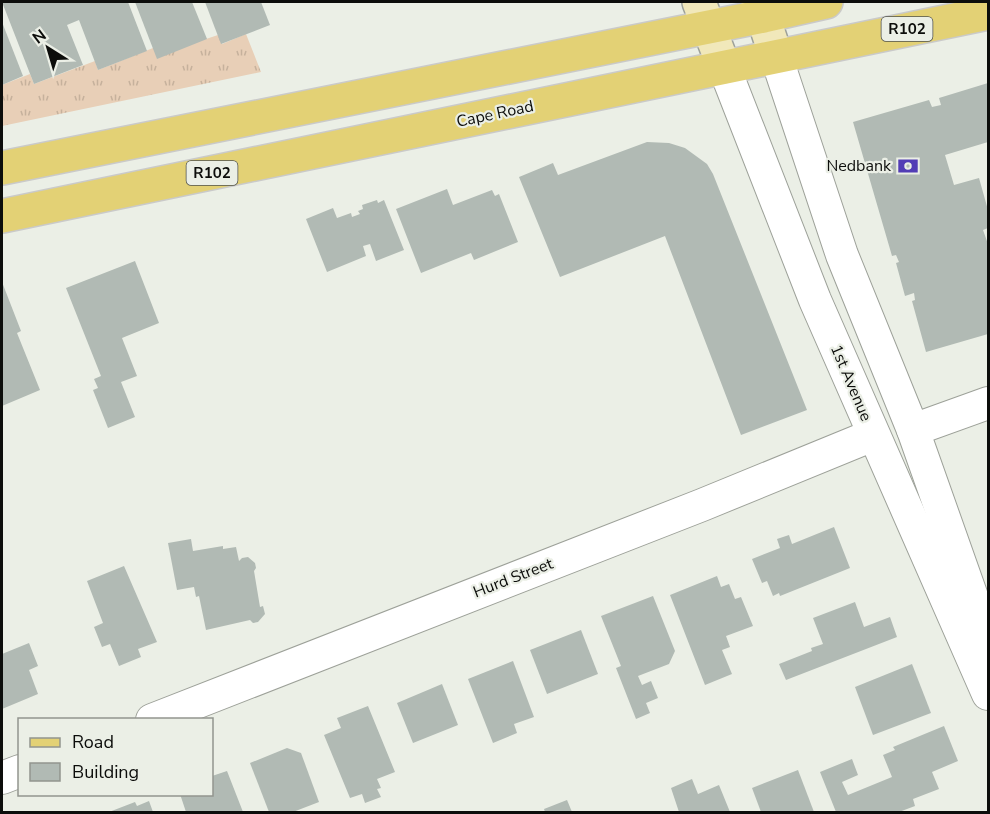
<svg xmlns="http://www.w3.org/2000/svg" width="990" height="814" font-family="'Nunito Sans',sans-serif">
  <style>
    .grass { fill: url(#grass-tufts) }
    .building { fill: #b1bab4 }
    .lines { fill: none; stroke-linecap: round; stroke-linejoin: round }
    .minor-casing { stroke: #9da199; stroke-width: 34 }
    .secondary-casing { stroke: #9da199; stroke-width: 36 }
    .primary-casing { stroke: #cacac9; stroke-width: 36 }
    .minor { stroke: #fff; stroke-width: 32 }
    .secondary { stroke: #f1e8ba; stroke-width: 33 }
    .primary { stroke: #e3d175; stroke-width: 33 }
    .labels { text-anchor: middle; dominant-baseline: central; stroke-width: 4.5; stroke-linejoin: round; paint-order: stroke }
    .shield { fill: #ebefe6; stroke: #4f514d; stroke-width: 1.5 }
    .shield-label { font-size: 15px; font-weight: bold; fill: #0c0d0b }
    .street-label { font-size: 16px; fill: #0c0d0b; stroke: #ebefe6 }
    .poi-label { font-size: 16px; fill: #0c0d0b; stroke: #ebefe6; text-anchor: end }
  </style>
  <defs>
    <pattern id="grass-tufts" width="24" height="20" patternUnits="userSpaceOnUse" patternTransform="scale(1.5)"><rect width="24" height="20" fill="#e8cfb7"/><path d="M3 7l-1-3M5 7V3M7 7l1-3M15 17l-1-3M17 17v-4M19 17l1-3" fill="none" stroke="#c6b19c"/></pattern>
  </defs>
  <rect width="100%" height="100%" fill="#ebefe6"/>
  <path class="grass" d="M246,34L261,72L2,126V85L30,74L34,84L95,61L98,70L153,48L206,39L218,35L222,44Z"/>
  <g class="building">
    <path d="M2,2H128L147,51L98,70L79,20L67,25L83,65L34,84Z"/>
    <path d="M135,2H192L207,39L157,59Z"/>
    <path d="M205,2H261L270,25L221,44Z"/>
    <path d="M2,22L23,76L2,85Z"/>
    <path d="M988,83V142L945,155L954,185L979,178L988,210V228L983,230L988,244V334L926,352L912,301L915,300L914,293L905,296L896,263L899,262L896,255L892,256L853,122L929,100L932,107L941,105L939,98Z"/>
    <path d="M647,142L669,143L685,148L707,164L713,174L807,410L741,435L665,236L560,277L519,177L553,163L558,175Z"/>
    <path d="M447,189L453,205L492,190L495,196L499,194L518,242L474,260L471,253L421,273L396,209Z"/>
    <path d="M377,200L378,203L384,200L404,250L376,261L370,244L363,246L366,256L327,272L306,219L333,208L337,218L351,213L352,217L360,214L358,211L363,209L362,205Z"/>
    <path d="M135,261L159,323L122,338L137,376L121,382L135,417L108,428L93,390L98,388L94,379L101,376L66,288Z"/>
    <path d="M2,282L21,331L17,333L40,390L2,406Z"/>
    <path d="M834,527L850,568L780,596L779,593L773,596L767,581L762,583L752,559L780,548L777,539L789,535L792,544Z"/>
    <path d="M191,539L193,551L223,546V549L236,547L239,561L242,558L248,557L255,563L256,568L254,571L260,607L263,606L265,614L258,622L253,623L250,620L206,630L199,596L196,597L194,587L177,590L168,543Z"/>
    <path d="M124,566L157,642L138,649L141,657L119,666L110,644L102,647L94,627L103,623L87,581Z"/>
    <path d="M717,576L721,587L729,584L735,599L741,597L753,626L726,636L730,647L722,650L732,674L705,685L670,595Z"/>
    <path d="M653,596L675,651L669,664L638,676L642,685L651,681L658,698L646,703L650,713L636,719L616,668L621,666L601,616Z"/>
    <path d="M855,602L864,627L890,617L897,637L786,680L779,664L812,651L811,648L823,644L813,618Z"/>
    <path d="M581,630L598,674L547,694L530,650Z"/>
    <path d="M29,643L38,666L29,670L38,694L2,709V654Z"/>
    <path d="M513,661L534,717L514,724L517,733L493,743L468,679Z"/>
    <path d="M912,664L931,713L873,735L855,687Z"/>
    <path d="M442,684L458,725L413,743L397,703Z"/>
    <path d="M368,706L395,772L377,779L381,788L377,789L381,797L365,803L362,794L350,798L324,735L341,728L337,718Z"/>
    <path d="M944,726L958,761L932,772L939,789L913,799L915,806L899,812H836L820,772L852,759L858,775L842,782L848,795L892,777L883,755L895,750L893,747Z"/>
    <path d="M287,748L301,753L319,802L293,812H269L250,763Z"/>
    <path d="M798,770L814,812H761L752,788Z"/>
    <path d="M227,771L243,812H186L180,794H212V776Z"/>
    <path d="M692,779L698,794L719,785L730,812H679L671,788Z"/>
    <path d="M567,800L572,812H545L544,809Z"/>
    <path d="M149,801L153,812H109L135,802L137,806Z"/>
  </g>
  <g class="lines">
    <g class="minor-casing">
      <g id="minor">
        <path d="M776,56L842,255L913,430L988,642"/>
        <path d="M724,67L815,300L988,694"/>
        <path d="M913,430L988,403"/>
        <path d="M152,720L702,505L873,435"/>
        <path d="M2,778L20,771"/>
      </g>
    </g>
    <g class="secondary-casing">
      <g id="secondary">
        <path d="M699,2L724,67"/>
        <path d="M758,2L776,56"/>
      </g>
    </g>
    <g class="primary-casing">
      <g id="primary">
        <path d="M2,168L764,16L826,2"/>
        <path d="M2,216L988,13"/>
      </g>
    </g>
    <use href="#minor" class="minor"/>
    <use href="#secondary" class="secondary"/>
    <use href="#primary" class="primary"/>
  </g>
  <defs>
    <g id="bank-bare" transform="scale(1.62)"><path d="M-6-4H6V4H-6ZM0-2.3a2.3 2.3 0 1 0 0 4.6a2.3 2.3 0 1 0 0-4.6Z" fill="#523db5" stroke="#ebefe6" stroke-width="2.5" paint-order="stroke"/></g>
  </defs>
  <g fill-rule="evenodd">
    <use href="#bank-bare" x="908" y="166"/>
  </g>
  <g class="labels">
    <g class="shield">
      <rect x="881.5" y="17" width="51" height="24" rx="4.5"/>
      <rect x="186.5" y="161" width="51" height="24" rx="4.5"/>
    </g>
    <g class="shield-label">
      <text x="907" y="29">R102</text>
      <text x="212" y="173">R102</text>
    </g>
    <g class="street-label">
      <text transform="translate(495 114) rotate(-12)">Cape Road</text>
      <text transform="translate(851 383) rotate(67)">1st Avenue</text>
      <text transform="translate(513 578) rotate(-21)">Hurd Street</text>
    </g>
    <g class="poi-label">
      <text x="891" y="166">Nedbank</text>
    </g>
  </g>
  <rect width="990" height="814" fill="none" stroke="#0c0d0b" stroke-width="6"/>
  <rect x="18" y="718" width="195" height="78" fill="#ebefe6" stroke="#92958e" stroke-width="1.5"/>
  <rect x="30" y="738" width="30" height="9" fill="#e3d175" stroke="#92958e" stroke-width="1.5"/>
  <text x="72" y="748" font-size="18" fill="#0c0d0b">Road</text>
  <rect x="30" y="763" width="30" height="18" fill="#b1bab4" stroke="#92958e" stroke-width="1.5"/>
  <text x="72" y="778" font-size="18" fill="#0c0d0b">Building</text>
  <g transform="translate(48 48) rotate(323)" stroke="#ebefe6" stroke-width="4.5" paint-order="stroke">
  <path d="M0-4.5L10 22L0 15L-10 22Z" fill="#0c0d0b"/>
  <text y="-9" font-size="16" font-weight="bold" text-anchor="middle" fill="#0c0d0b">N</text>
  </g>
</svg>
